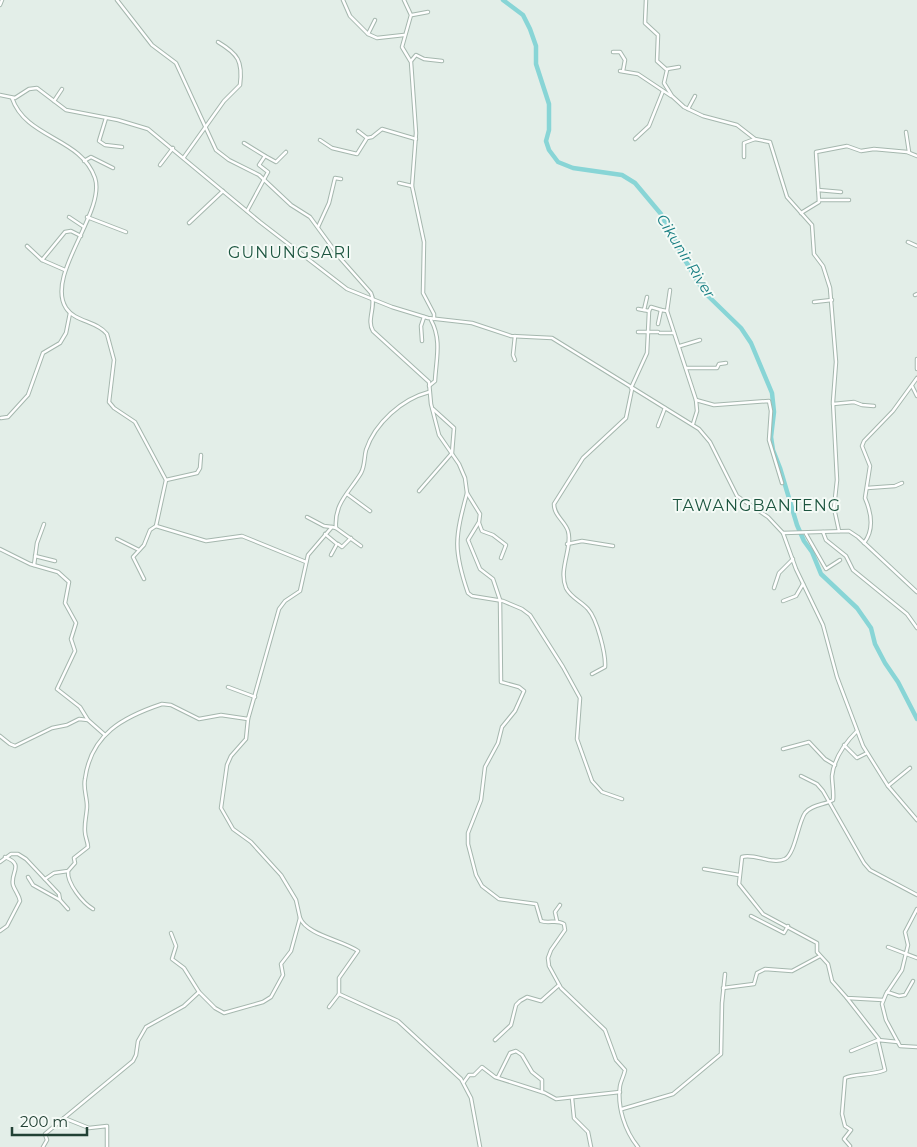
<svg xmlns="http://www.w3.org/2000/svg" width="917" height="1147" font-family="Montserrat,sans-serif">
  <style>
    .lines { fill: none; stroke-linecap: round; stroke-linejoin: round }
    .river { stroke: #88d5d6; stroke-width: 4.5 }
    .minor-casing { stroke: #a5b7ae; stroke-width: 4.5 }
    .minor { stroke: #fff; stroke-width: 2.5 }
    .labels { text-anchor: middle; dominant-baseline: central; stroke-width: 4; stroke-linejoin: round; paint-order: stroke }
    .water-label { font-size: 15px; font-style: italic; fill: #177e82; stroke: #f4faf6 }
    .quarter-label { font-size: 16px; letter-spacing: 1px; fill: #1c553f; stroke: #f4faf6 }
  </style>
  <rect width="100%" height="100%" fill="#e3eee8"/>
  <g class="lines">
    <path class="river" d="M503,0L523,15L530,29L536,46V64L549,104V130L546,141L549,150L558,162L573,168L622,175L635,183L661,214L685,260L704,292L741,328L751,343L772,393L774,412L771,437L773,450L780,468L797,525L804,541L812,552L821,574L857,608L871,628L875,644L885,663L898,682L917,719"/>
    <g class="minor-casing">
      <g id="minor">
        <path d="M117,0L152,45L176,63L216,150L229,160L259,175L291,205L310,217L340,258L371,293C377,305 366,320 373,331L429,382L431,404L439,435L459,464L465,478L467,493L480,514L479,522L468,540L480,569L493,579L500,600L501,682L519,687L524,691L515,711L502,727L498,743L485,767L481,800L468,833V844L476,875L482,886L499,899L536,904L541,921C549,924 557,919 564,924L565,930L551,950L548,958L549,966L561,988L605,1030L616,1060L625,1070C624,1076 621,1080 620,1086C617,1107 625,1131 638,1147"/>
        <path d="M343,0L350,16L368,34"/>
        <path d="M404,0L411,15L402,47L411,62L416,133L412,186L424,242L423,293L434,314V319"/>
        <path d="M646,0L645,23L658,35L657,61L667,70L664,83L672,96L684,107L703,116L737,125L755,139L770,142L787,197L812,225L814,254L823,266L830,288L836,362L833,402L837,480L834,508L839,531"/>
        <path d="M0,5L2,0"/>
        <path d="M412,15L428,12"/>
        <path d="M375,20L368,34L377,38L404,35"/>
        <path d="M613,52H620L625,60L623,71"/>
        <path d="M411,61L416,55L424,59L442,61"/>
        <path d="M667,69L679,67"/>
        <path d="M620,71L638,74L671,96"/>
        <path d="M0,95L15,98L29,89L37,88L66,110L118,120L148,129L260,222L347,289L392,307L428,318L472,323L511,336L552,338L699,429L710,442L737,496L768,517L783,533L796,569L823,625L837,677L863,746L888,786L917,820"/>
        <path d="M12,98C26,139 81,137 95,178C106,212 45,275 66,308C75,322 97,321 107,334L114,360L109,402L114,408L135,422L166,480L156,526"/>
        <path d="M54,101L62,89"/>
        <path d="M688,109L695,96"/>
        <path d="M106,118L99,141L105,145L122,147"/>
        <path d="M358,131L367,138"/>
        <path d="M906,132L909,152"/>
        <path d="M635,139L649,126L663,91"/>
        <path d="M320,140L332,148L357,154L367,138L372,137L382,129L416,139"/>
        <path d="M244,143L265,156L259,165L268,172L247,211"/>
        <path d="M265,156L276,162L286,152"/>
        <path d="M184,157L224,101L240,85C243,61 238,54 218,42"/>
        <path d="M744,157V143L755,139"/>
        <path d="M84,161L91,157L113,168"/>
        <path d="M160,165L173,148"/>
        <path d="M399,183L412,186"/>
        <path d="M818,190L841,192"/>
        <path d="M819,200H849"/>
        <path d="M801,213L819,202L816,152L847,146L861,151L874,149L907,152L917,156"/>
        <path d="M69,217L84,227"/>
        <path d="M87,217L126,232"/>
        <path d="M189,223L223,191"/>
        <path d="M318,227L329,203L335,178L341,179"/>
        <path d="M908,242L917,246"/>
        <path d="M27,246L42,260L65,232L71,231L81,236"/>
        <path d="M42,260L65,270"/>
        <path d="M670,290L667,311L696,400L697,411L693,424"/>
        <path d="M915,295L917,294"/>
        <path d="M814,302L832,300"/>
        <path d="M638,309L649,311L651,307L661,310"/>
        <path d="M644,310L647,297"/>
        <path d="M658,324L661,310L667,311"/>
        <path d="M638,332H658"/>
        <path d="M660,333H674"/>
        <path d="M515,336L513,355L515,360"/>
        <path d="M422,341L421,326L424,317"/>
        <path d="M680,346L700,340"/>
        <path d="M917,359V369"/>
        <path d="M686,368H717L719,364L726,363"/>
        <path d="M429,386L435,381C436,360 442,340 431,320"/>
        <path d="M912,386L917,396"/>
        <path d="M631,388L647,353L649,311"/>
        <path d="M696,400L714,405L769,401L771,411L769,440L782,483"/>
        <path d="M833,404L854,402L862,405L874,406"/>
        <path d="M1,418L8,417L28,395L43,353L60,343L66,333L70,313"/>
        <path d="M658,426L665,408"/>
        <path d="M166,480L197,473L200,468L201,455"/>
        <path d="M867,488L895,486L902,483"/>
        <path d="M419,491L452,453L454,428L433,409"/>
        <path d="M467,493C455,538 453,549 468,593L472,596L503,601L522,609L530,615L563,667L580,698L577,739L592,781L602,792L622,799"/>
        <path d="M347,494L370,511"/>
        <path d="M307,517L324,526L332,527"/>
        <path d="M479,523L482,531L493,535L506,545L501,558"/>
        <path d="M336,528L361,546"/>
        <path d="M823,532L826,540L846,556L853,570L907,614L917,628"/>
        <path d="M783,533L849,531L858,537L917,592"/>
        <path d="M325,534L337,544L331,555"/>
        <path d="M806,534L826,569L840,560"/>
        <path d="M117,539L139,550"/>
        <path d="M864,543C875,529 871,512 865,498L870,466L862,446L864,441L893,411L917,378"/>
        <path d="M338,544L342,547L351,538"/>
        <path d="M567,544L582,541L613,546"/>
        <path d="M0,549L30,564L58,572L69,582L65,603L76,623L71,639L75,651L57,689L80,707L88,720L105,735"/>
        <path d="M35,556L55,561"/>
        <path d="M34,565L37,543L44,524"/>
        <path d="M144,579L133,557L144,545L150,530L156,526L206,541L242,536L306,562"/>
        <path d="M774,588L779,573L793,559"/>
        <path d="M783,601L796,596L803,584"/>
        <path d="M592,674L605,667C606,654 597,619 588,609C581,601 571,598 566,588C558,569 573,547 568,531C565,521 554,516 554,504L583,458L626,418L632,389"/>
        <path d="M228,687L255,697"/>
        <path d="M857,731C845,743 834,757 832,776C832,783 834,792 833,800C825,805 812,804 805,813C798,823 795,854 785,859C771,865 755,853 742,857L739,884L763,914L817,943V952L828,964L832,981L847,998L883,1000"/>
        <path d="M0,736L10,744L15,746L52,728L67,725L79,719L88,720"/>
        <path d="M844,745L857,758L867,753"/>
        <path d="M783,749L809,742L825,759L835,765"/>
        <path d="M801,776L817,784L823,791L864,863L870,870L917,895"/>
        <path d="M888,786L910,768"/>
        <path d="M0,862L11,854H18L26,859L59,894L60,900"/>
        <path d="M704,869L739,875"/>
        <path d="M68,871C67,884 83,903 93,909"/>
        <path d="M28,877L33,885L60,900L68,909"/>
        <path d="M45,879L54,873L68,871L75,863L74,858L88,847C88,842 85,837 85,832C84,823 87,814 87,806C87,797 83,788 85,779C91,734 123,717 162,704L171,705L199,719L221,715L248,719L279,609L285,601L300,591L308,555L332,527L336,528C334,503 349,493 361,473C365,466 364,458 366,450C375,423 402,399 429,392"/>
        <path d="M917,909L905,932L908,945L902,970L886,994L882,1004L886,1020L900,1046L917,1047"/>
        <path d="M751,916L784,933L788,926"/>
        <path d="M300,918C307,935 342,940 358,951L339,978V994L398,1021L461,1079L471,1098L480,1147"/>
        <path d="M557,921L555,912L560,905"/>
        <path d="M0,931L7,926L20,901C19,895 15,891 13,885C10,872 25,865 5,857"/>
        <path d="M171,933L176,946L172,959L184,968L199,992"/>
        <path d="M888,947L917,958"/>
        <path d="M723,988L754,984L757,973L765,969L792,971L820,956"/>
        <path d="M887,992L899,996L905,995L913,981"/>
        <path d="M847,998L879,1039"/>
        <path d="M329,1007L339,994"/>
        <path d="M495,1040L511,1025L516,1005L520,1001L527,997L541,1001L559,985"/>
        <path d="M851,1051L878,1040"/>
        <path d="M498,1077L510,1053L516,1051L522,1055L532,1072L542,1080V1092"/>
        <path d="M464,1082L469,1075H474L482,1067L495,1077L545,1093L556,1099L620,1092"/>
        <path d="M572,1098L574,1118L588,1132L591,1147"/>
        <path d="M622,1109L673,1094L721,1054L722,1003L725,974"/>
        <path d="M64,1118L133,1061L136,1055L138,1041L146,1027L184,1006L199,992L215,1008L224,1013L263,1002L271,997L283,975L281,964L291,951L300,918L296,900L281,875L251,842L233,829L221,808L227,765L231,756L246,739L248,719"/>
        <path d="M850,1146L844,1139L851,1130L845,1126L842,1114L845,1078C855,1073 871,1076 885,1070L878,1040L898,1042"/>
        <path d="M43,1147L47,1140L45,1134L64,1118L89,1128L107,1126V1147"/>
      </g>
    </g>
    <use href="#minor" class="minor"/>
  </g>
  <g class="labels">
    <g class="water-label">
      <text transform="translate(686 256) rotate(58)">Cikunir River</text>
    </g>
    <g class="quarter-label">
      <text x="290" y="252">GUNUNGSARI</text>
      <text x="757" y="505">TAWANGBANTENG</text>
    </g>
  </g>
  <path d="M12 1127v8h75v-8" fill="none" stroke="#214134" stroke-width="2.5"/>
  <text x="20" y="1127" font-size="15" fill="#214134" stroke="#f4faf6" stroke-width="4" paint-order="stroke">200 m</text>
</svg>
